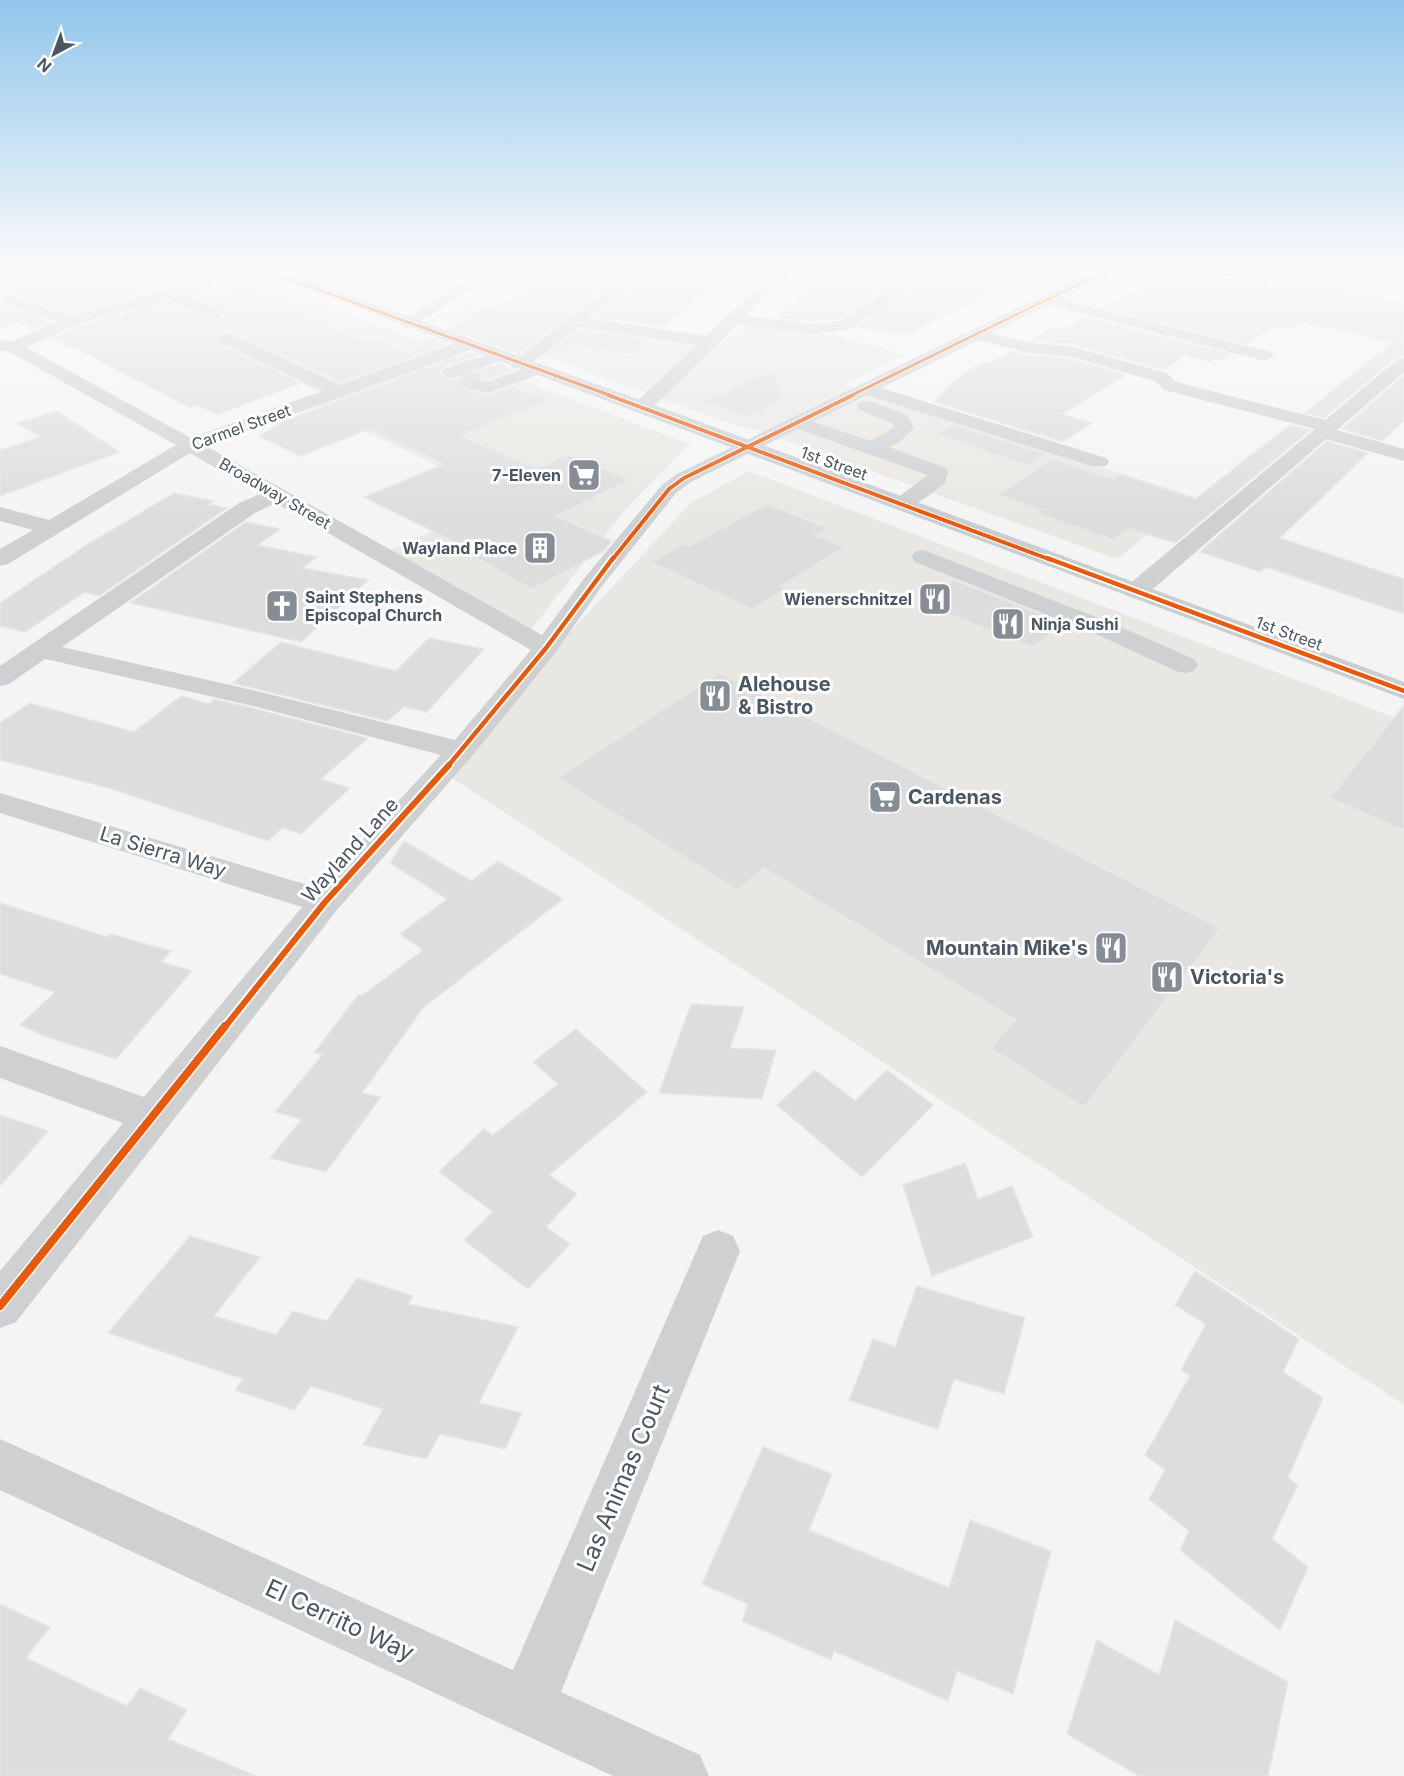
<svg xmlns="http://www.w3.org/2000/svg" width="1404" height="1776" font-family="Inter,sans-serif">
  <style>
    .commercial { fill: #e8e7e3 }
    .education { fill: #e6e5e6 }
    .green { fill: #d9f2e3 }
    .building { fill: #ddddde; stroke: #e5e6e7; stroke-width: 1.5 }
    .lines { fill: none; stroke-linecap: round; stroke-linejoin: round }
    .minor-tunnel { stroke: #d2d4d7; stroke-width: 16; stroke-dasharray: 16 8; stroke-linecap: butt }
    .minor { fill: #ced0d2; fill-rule: evenodd }
    .major { fill: #caced1; fill-rule: evenodd }
    .cycleway-far4-casing { stroke: #fff; stroke-width: 4.5 }
    .cycleway-far3-casing { stroke: #fff; stroke-width: 6 }
    .cycleway-far2-casing { stroke: #fff; stroke-width: 8 }
    .cycleway-far1-casing { stroke: #fff; stroke-width: 10 }
    .cycleway-casing { stroke: #fff; stroke-width: 11 }
    .cycleway-far4 { stroke: #e8590c; stroke-width: 3 }
    .cycleway-far3 { stroke: #e8590c; stroke-width: 4 }
    .cycleway-far2 { stroke: #e8590c; stroke-width: 4.5 }
    .cycleway-far1 { stroke: #e8590c; stroke-width: 6 }
    .cycleway { stroke: #e8590c; stroke-width: 8 }
    .labels { text-anchor: middle; dominant-baseline: central; stroke-width: 6; stroke-linejoin: round; paint-order: stroke }
    .far-street-label { font-size: 16px; fill: #4a5661; stroke: #fff }
    .far-poi-label { font-size: 16px; font-weight: bold; fill: #4a5661; stroke: #fff; text-anchor: end }
    .poi-label { font-size: 20px; font-weight: bold; fill: #4a5661; stroke: #fff; text-anchor: start }
    .street-label { font-size: 20px; fill: #4a5661; stroke: #fff }
    .near-street-label { font-size: 24px; fill: #4a5661; stroke: #fff }
  </style>
  <rect width="100%" height="100%" fill="#f4f4f4"/>
  <g class="commercial">
    <path d="M62,266H223L689,444L622,513L530,631L382,554L505,498L306,403L325,395Z"/>
    <path d="M465,304L586,320L579,327L722,345L745,323L838,336L905,355L845,385L1195,497L1117,559L751,428L739,427L437,317Z"/>
    <path d="M749,471L1404,721V1405L440,770L692,502Z"/>
  </g>
  <path class="education" d="M307,266H478L410,306Z"/>
  <path class="green" d="M605,266H774L753,286Z"/>
  <g class="building">
    <path d="M0,266H207L208,276L72,314L9,293L0,297Z"/>
    <path d="M557,266H651L641,273L638,271H627L519,354L449,329L488,306L497,307L520,293V286L559,273Z"/>
    <path d="M839,266H917L840,319L812,322L777,318L800,300L795,299Z"/>
    <path d="M941,266H1053L906,334L856,328Z"/>
    <path d="M1191,266H1277L1251,282Z"/>
    <path d="M1302,266H1379L1350,291L1404,303V356L1397,357L1324,418L1305,413L1393,342L1301,322L1289,330L1273,326L1247,344L1104,308L1168,272L1235,291L1230,296L1241,303Z"/>
    <path d="M640,278L716,287L663,327L593,317Z"/>
    <path d="M246,284L289,301L279,304L359,340L368,337L410,353L433,338L447,344L340,383L332,379L329,372L323,374L232,332H219L215,337L218,344L301,383L217,415L198,405L190,408L75,348L72,349L51,338L79,326L167,301L208,320H221L225,316L222,310L190,295L210,290V294Z"/>
    <path d="M0,303L2,305L51,321L34,329L19,322L0,330Z"/>
    <path d="M1085,317L1231,354L1223,360L1216,358L1210,362L1185,355L1165,370L1070,344L1029,341L1053,327L1063,329Z"/>
    <path d="M579,329L647,340L630,354L575,346L539,360Z"/>
    <path d="M1011,351L1028,355L1068,358L1126,375L1062,414L1092,423L1063,442L934,402L951,384L977,365L995,360Z"/>
    <path d="M470,352L478,355L444,367L440,373L452,380L500,363L512,370L488,380L475,376L465,384L469,389L486,395L511,387L548,400L461,436L537,469L569,455L630,480L555,516L612,541L604,551L532,589L462,550L463,546L364,497L445,464L370,429L300,456L259,436L283,421Z"/>
    <path d="M773,371L784,399L746,417L704,402Z"/>
    <path d="M1404,375V421L1382,441L1342,429Z"/>
    <path d="M57,411L119,452L0,496V450L40,437L17,423Z"/>
    <path d="M953,424L1046,454L1028,465L935,434Z"/>
    <path d="M1290,425L1310,430L1175,543L1128,528L1114,540L1036,513L1041,510L998,495L1052,459L1113,479L1120,474L1195,499Z"/>
    <path d="M1327,441L1368,453L1280,538L1404,579V614L1266,567L1260,572L1200,552Z"/>
    <path d="M174,493L214,501L209,504L227,508L99,596L85,592L25,632L0,626V603L90,543Z"/>
    <path d="M767,504L827,528L815,535L845,547L781,586L786,589L752,609L651,562L685,544L690,546Z"/>
    <path d="M246,522L280,529L258,545L317,557L303,568L368,580L301,642L130,603Z"/>
    <path d="M954,580L1062,623L1033,647L922,604Z"/>
    <path d="M429,638L484,649L427,712L404,707L387,721L233,683L281,642L396,671Z"/>
    <path d="M719,673L1220,928L1084,1107L991,1048L1016,1020L764,868L737,890L558,778Z"/>
    <path d="M181,696L209,704L214,699L248,707L368,738L321,779L350,788L301,834L282,828L268,841L109,788L0,760V723L30,703L134,732Z"/>
    <path d="M1404,705V830L1330,798Z"/>
    <path d="M404,841L471,881L498,861L563,899L423,1008L362,1093L381,1097L326,1172L270,1158L302,1119L275,1112L323,1054L314,1053L358,995H363L423,950L400,934L447,899L390,863Z"/>
    <path d="M0,903L107,937L110,934L171,951L161,962L192,971L116,1059L45,1036L20,1025L55,992L0,974Z"/>
    <path d="M691,1004L744,1007L730,1048L776,1050L762,1099L659,1093Z"/>
    <path d="M576,1029L647,1092L549,1175L577,1194L546,1227L570,1244L528,1289L464,1240L493,1212L439,1172L484,1129L493,1135L558,1084L533,1062Z"/>
    <path d="M815,1070L855,1101L887,1070L933,1105L862,1177L777,1105Z"/>
    <path d="M0,1115L48,1131L0,1186Z"/>
    <path d="M965,1163L978,1199L1012,1186L1033,1237L932,1276L903,1185Z"/>
    <path d="M190,1236L260,1257L214,1316L276,1335L293,1311L327,1321L357,1278L413,1296L408,1304L518,1327L479,1403L522,1413L505,1449L440,1434L426,1459L363,1445L383,1409L311,1386L294,1410L235,1390L243,1379L108,1333Z"/>
    <path d="M1195,1271L1299,1339L1283,1372L1323,1398L1288,1478L1298,1485L1272,1539L1308,1567L1280,1630L1180,1550L1189,1531L1149,1499L1165,1470L1145,1455L1190,1376L1181,1370L1206,1324L1175,1305Z"/>
    <path d="M917,1286L1025,1318L1004,1394L954,1379L938,1429L849,1400L873,1339L895,1347Z"/>
    <path d="M763,1447L832,1474L809,1530L949,1588L970,1520L1051,1551L1013,1694L957,1671L948,1701L834,1651L831,1660L742,1621L748,1604L702,1584Z"/>
    <path d="M0,1604L50,1627L26,1658L127,1706L140,1688L187,1710L168,1739L256,1776H0Z"/>
    <path d="M1175,1620L1288,1682L1268,1776H1139L1067,1734L1097,1640L1159,1675Z"/>
  </g>
  <g class="lines">
    <path class="minor-tunnel" d="M461,377L476,383"/>
    <g class="minor">
      <path d="M253,266H265L267,269L265,272L183,295L221,312L223,315L221,318H209L167,299L78,324L26,347L191,438L323,391L219,342L217,338L219,334H231L340,385L461,341H473L475,345L473,349L206,446L542,635L586,576L662,485L677,474L1103,266H1122L1060,299L1271,352L1274,356L1265,361L1048,305L992,333L1029,343L1069,346L1167,373L1176,382L1325,420L1398,359L1404,358V372L1337,430L1404,449V461L1326,439L1145,596L1136,598L1127,596L1124,591L1127,586L1315,429L1164,390L1155,381L1068,356L1028,353L979,340L881,388L1106,458L1109,462L1106,466H1092L867,395L813,422L871,441L894,427L892,423L859,410L857,406L859,402H873L907,415L914,428L899,442L889,447L945,468L948,472L945,483C931,493 912,512 893,508L890,503L928,475L798,429L691,482L676,493L602,586L555,653L473,755L337,910L16,1322L0,1328V1271L123,1123L0,1078V1046L144,1097L302,907L0,813V793L318,888L441,755L249,705L45,659L9,684L0,686V666L239,503L260,494L190,453L8,564L0,566V549L33,530L0,521V507L49,520L176,445L8,351L0,350V340L11,342L57,321L3,303L0,300L8,295L72,316ZM276,503L531,650L455,740L252,690L62,647L255,513Z"/>
      <path d="M489,266H507L413,326L407,328L399,323Z"/>
      <path d="M780,266H796L746,316L812,324L841,321L922,266H939L851,329L812,334L738,324L649,411L642,413L633,407L635,403L697,345L578,327L525,368L541,366L544,370L541,374L487,393L470,387L467,383L476,378L488,382L525,368H513L510,364L628,273H638L640,276L588,318L706,336Z"/>
      <path d="M1153,266H1180L1251,284L1282,266H1300L1259,292L1240,301L1232,296L1240,290Z"/>
      <path d="M497,351L503,352L506,356L503,360L451,378L442,373L445,369Z"/>
      <path d="M923,550L1114,624L1194,659L1198,665L1194,671L1185,673L1176,671L1096,634L915,562L911,557L915,552Z"/>
      <path d="M718,1230L733,1236L740,1251L561,1692L700,1755L709,1776H613L0,1490V1439L513,1670L703,1236Z"/>
    </g>
    <path class="major" d="M246,266H268L660,407L1404,682V699Z"/>
    <g class="cycleway-far4-casing">
      <g id="cycleway-far4">
        <path d="M253,266L612,396"/>
        <path d="M850,396L1115,266"/>
      </g>
    </g>
    <g class="cycleway-far3-casing">
      <g id="cycleway-far3">
        <path d="M608,395L1051,560"/>
        <path d="M612,560L669,489L684,478L853,395"/>
      </g>
    </g>
    <g class="cycleway-far2-casing">
      <g id="cycleway-far2">
        <path d="M1047,558L1404,691"/>
        <path d="M448,766L546,648L613,558"/>
      </g>
    </g>
    <g class="cycleway-far1-casing">
      <path id="cycleway-far1" d="M224,1028L325,902L449,765"/>
    </g>
    <g class="cycleway-casing">
      <path id="cycleway" d="M0,1306L225,1026"/>
    </g>
    <use href="#cycleway-far4" class="cycleway-far4"/>
    <use href="#cycleway-far3" class="cycleway-far3"/>
    <use href="#cycleway-far2" class="cycleway-far2"/>
    <use href="#cycleway-far1" class="cycleway-far1"/>
    <use href="#cycleway" class="cycleway"/>
  </g>
  <linearGradient id="sky" x2="0" y2="1"><stop stop-color="#91c6eb"/><stop offset="0.52" stop-color="#fafafa"/><stop offset="1" stop-color="#fafafa" stop-opacity="0"/></linearGradient>
  <rect width="1404" height="515" fill="url(#sky)"/>
  <defs>
    <g id="supermarket-square" transform="scale(1.725)"><rect x="-9" y="-9" width="18" height="18" rx="4" fill="#868d94" stroke="#fff"/><path d="M-6-5.5h2.5l.6 2H6L4.5 2H-2.5L-4.4-4H-6ZM-1.5 3.2a1.3 1.3 0 1 0 .1 0ZM3 3.2a1.3 1.3 0 1 0 .1 0Z" fill="#fff"/></g>
    <g id="building-square" transform="scale(1.725)"><rect x="-9" y="-9" width="18" height="18" rx="4" fill="#868d94" stroke="#fff"/><path d="M-4-6H4V6H1V3H-1V6H-4ZM-2.5-4.3h1.7v1.8h-1.7ZM.8-4.3h1.7v1.8H.8ZM-2.5-1h1.7V.8h-1.7ZM.8-1h1.7V.8H.8Z" fill="#fff"/></g>
    <g id="restaurant-square" transform="scale(1.725)"><rect x="-9" y="-9" width="18" height="18" rx="4" fill="#868d94" stroke="#fff"/><path d="M-5-6h1v4h1v-4h1v4h1v-4h1v5L-1.5 .5V6h-2V.5L-5-1ZM5-6V6H3V1.5H1.5Q1.5-4 5-6Z" fill="#fff"/></g>
    <g id="church-square" transform="scale(1.725)"><rect x="-9" y="-9" width="18" height="18" rx="4" fill="#868d94" stroke="#fff"/><path d="M-1.2-6h2.4v3.5h3.3v2.4h-3.3V6h-2.4V-.1h-3.3v-2.4h3.3Z" fill="#fff"/></g>
  </defs>
  <g fill-rule="evenodd">
    <use href="#supermarket-square" x="584" y="475"/>
    <use href="#building-square" x="540" y="548"/>
    <use href="#restaurant-square" x="935" y="599"/>
    <use href="#church-square" x="282" y="606"/>
    <use href="#restaurant-square" x="1008" y="624"/>
    <use href="#restaurant-square" x="715" y="696"/>
    <use href="#supermarket-square" x="885" y="797"/>
    <use href="#restaurant-square" x="1111" y="948"/>
    <use href="#restaurant-square" x="1167" y="977"/>
  </g>
  <g class="labels">
    <g class="far-street-label">
      <text transform="translate(241 427) rotate(-20)">Carmel Street</text>
      <text transform="translate(834 463) rotate(20)">1st Street</text>
      <text transform="translate(275 493) rotate(30)">Broadway Street</text>
      <text transform="translate(1289 633) rotate(20)">1st Street</text>
    </g>
    <g class="far-poi-label">
      <text x="561" y="475">7-Eleven</text>
      <text x="517" y="548">Wayland Place</text>
      <text x="305" y="597" text-anchor="start">Saint Stephens<tspan x="305" dy="18">Episcopal Church</tspan></text>
      <text x="912" y="599">Wienerschnitzel</text>
      <text x="1031" y="624" text-anchor="start">Ninja Sushi</text>
    </g>
    <g class="poi-label">
      <text x="738" y="684">Alehouse<tspan x="738" dy="23">&amp; Bistro</tspan></text>
      <text x="908" y="797">Cardenas</text>
      <text x="1088" y="948" text-anchor="end">Mountain Mike's</text>
      <text x="1190" y="977">Victoria's</text>
    </g>
    <g class="street-label">
      <text transform="translate(350 850) rotate(-48)">Wayland Lane</text>
      <text transform="translate(163 852) rotate(17)">La Sierra Way</text>
    </g>
    <g class="near-street-label">
      <text transform="translate(623 1478) rotate(-67)">Las Animas Court</text>
      <text transform="translate(340 1620) rotate(25)">El Cerrito Way</text>
    </g>
  </g>
  <g transform="translate(54 54) rotate(221)" stroke="#ffffff" stroke-width="4.5" paint-order="stroke">
  <path d="M0-4.5L10 22L0 15L-10 22Z" fill="#4a5661"/>
  <text y="-9" font-size="16" font-weight="bold" text-anchor="middle" fill="#4a5661">N</text>
  </g>
</svg>
